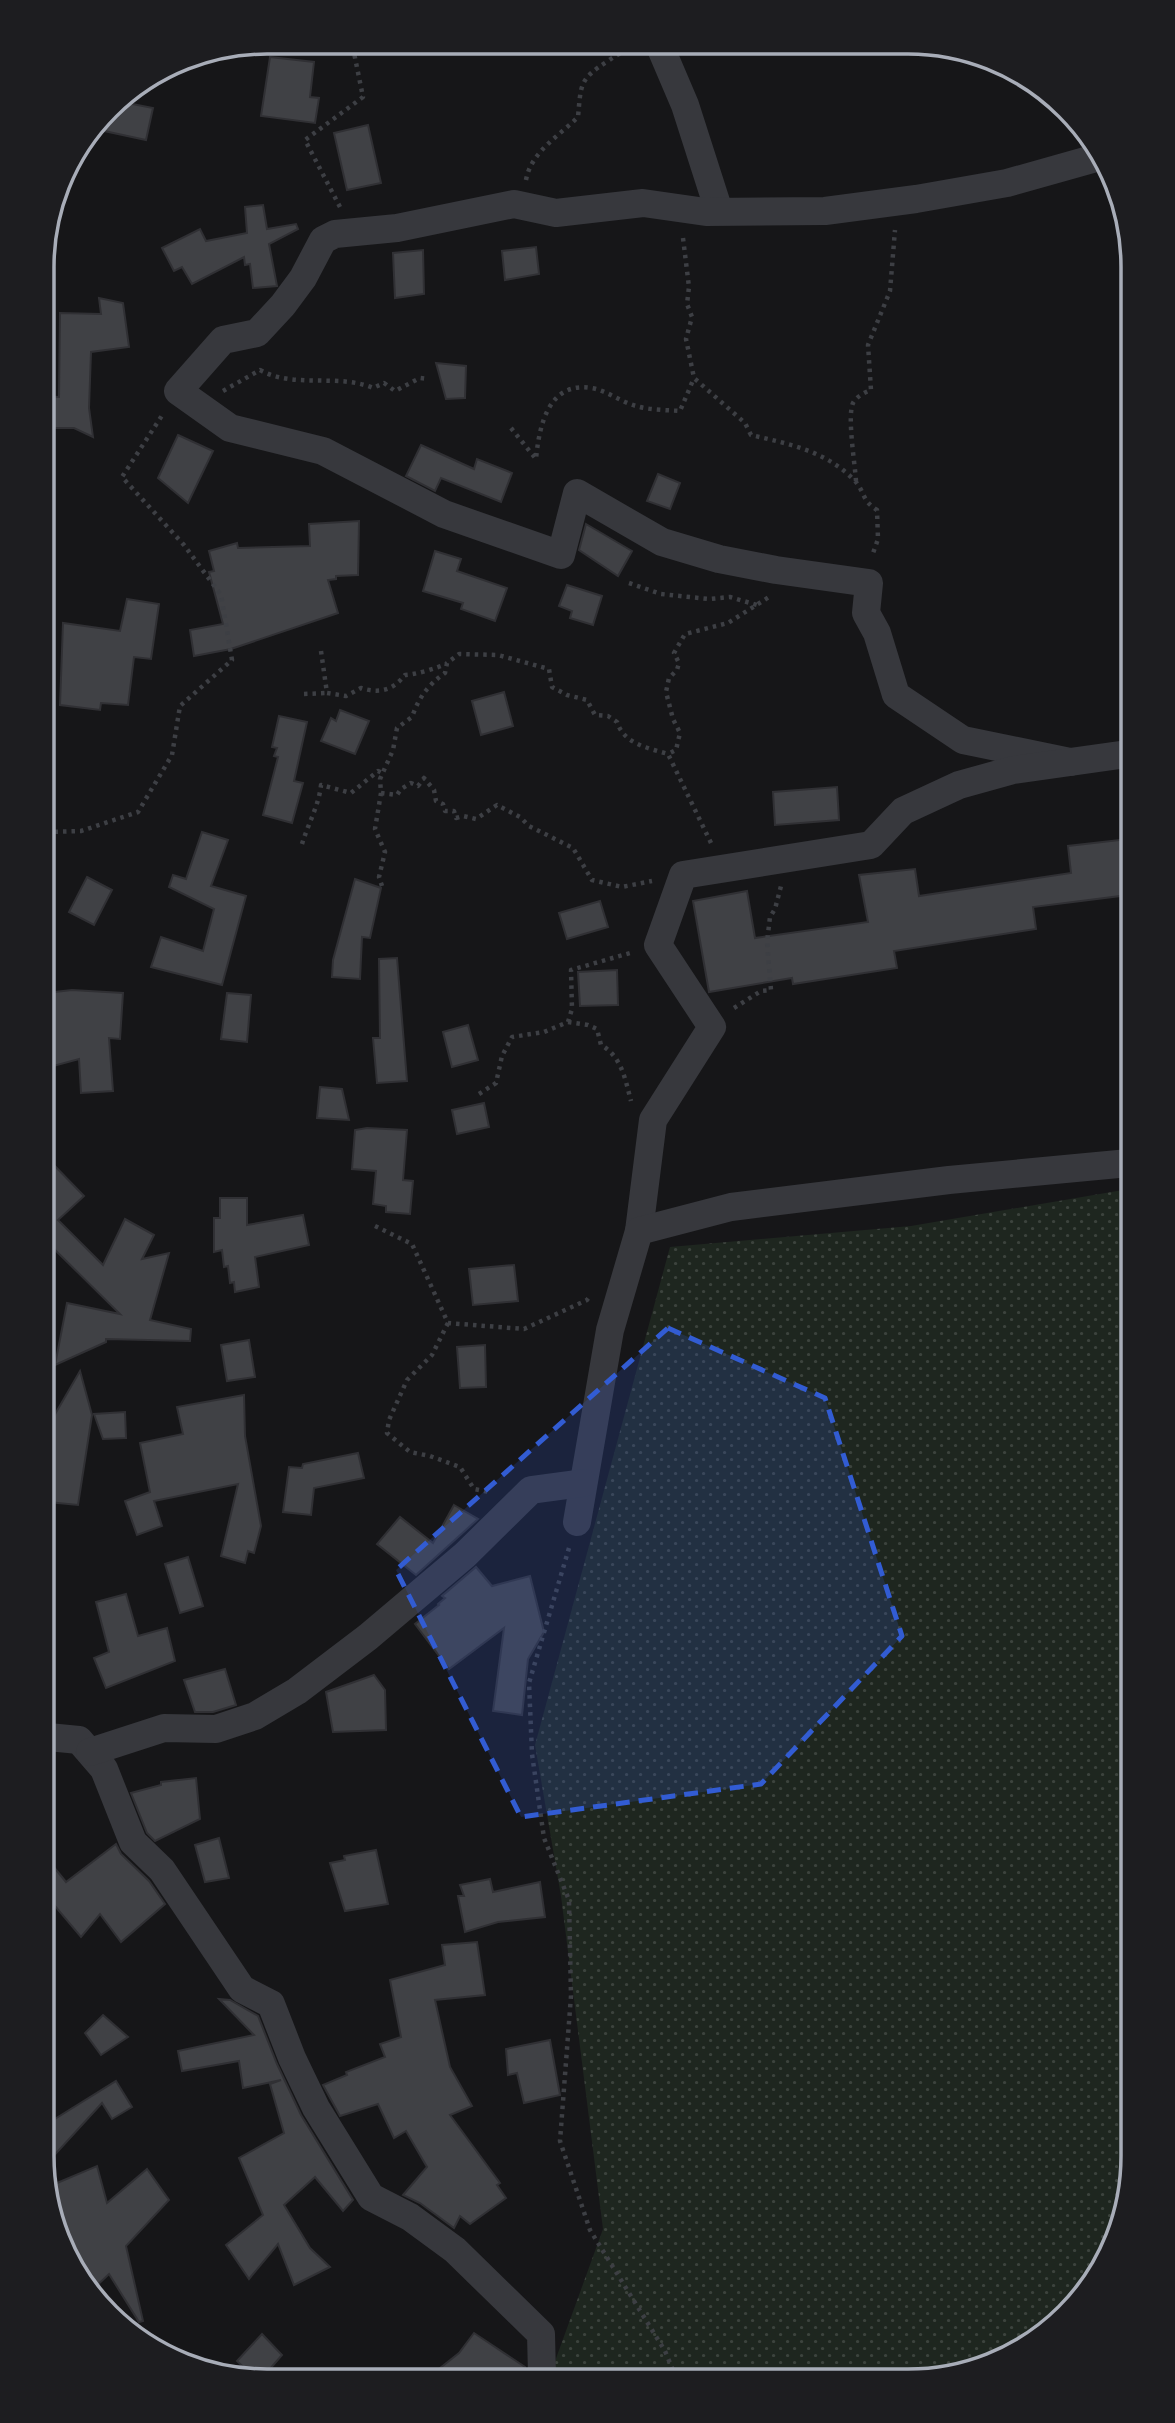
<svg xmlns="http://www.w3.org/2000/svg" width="1175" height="2423" font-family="Cabin,sans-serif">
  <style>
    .grass { fill: url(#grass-dots) }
    .building { fill: #404145; stroke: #303034; stroke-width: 2 }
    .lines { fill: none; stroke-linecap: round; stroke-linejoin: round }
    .path { stroke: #3d3f44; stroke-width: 4.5; stroke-dasharray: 3.5 5; stroke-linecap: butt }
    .minor { stroke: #37383d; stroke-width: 28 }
    .marked { fill: #325cd3; fill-opacity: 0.2; stroke: #325cd3; stroke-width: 5; stroke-dasharray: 14 9; stroke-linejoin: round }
    .rim { fill: none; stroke: #a8adb8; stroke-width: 3.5 }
  </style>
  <defs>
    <pattern id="grass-dots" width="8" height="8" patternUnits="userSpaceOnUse" patternTransform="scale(1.75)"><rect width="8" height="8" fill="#1e261f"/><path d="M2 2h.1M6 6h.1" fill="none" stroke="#3c433d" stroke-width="1.8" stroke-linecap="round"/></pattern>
  </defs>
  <rect width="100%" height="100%" fill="#161618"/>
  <path class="grass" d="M1129,1189L1132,2171L1116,2241L1086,2293L1032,2343L966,2373L550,2375L603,2229L561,1896L535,1745L670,1247L911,1226Z"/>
  <g class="building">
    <path d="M270,57L314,62L310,97L319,98L315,123L261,116Z"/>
    <path d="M117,101L153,108L146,140L95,129Z"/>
    <path d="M368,125L381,183L347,190L334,133Z"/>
    <path d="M263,205L267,229L296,224L298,229L269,244L277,286L253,288L250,264L245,265L244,257L192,284L182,267L174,271L162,248L200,229L206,241L247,233L245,207Z"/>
    <path d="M536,247L539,274L505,280L502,251Z"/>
    <path d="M423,250L424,294L395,298L393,253Z"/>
    <path d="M99,298L123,303L129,347L91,352L89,408L93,437L74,428H44V396L59,397L60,313L101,314Z"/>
    <path d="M436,363L466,366L465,398L446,399Z"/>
    <path d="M178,435L213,451L188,503L158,478Z"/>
    <path d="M421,445L474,469L477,459L512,473L501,502L441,478L435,491L406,476Z"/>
    <path d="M658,474L680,483L670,509L647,501Z"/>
    <path d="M359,521L358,575L336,576V579L328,580L338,613L231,649L194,656L190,630L223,624L209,572L214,571L209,551L237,543L238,548L310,546L309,524Z"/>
    <path d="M586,524L632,551L618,576L579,550Z"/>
    <path d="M435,551L461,559L457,571L507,588L495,621L461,609L463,603L423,591Z"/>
    <path d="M567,585L602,596L593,625L570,618L572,611L559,606Z"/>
    <path d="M127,599L159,604L151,659L134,657L128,705L101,703L100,710L60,705L63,623L120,631Z"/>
    <path d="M504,692L513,726L481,735L472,701Z"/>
    <path d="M340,710L369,721L355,754L321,741L331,718L336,721Z"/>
    <path d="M279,716L307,722L294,781L303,783L292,823L263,815L278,757L274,756L277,748L272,747Z"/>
    <path d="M837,787L839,820L775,825L773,792Z"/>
    <path d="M202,832L228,840L211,886L246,896L222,985L151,967L161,937L203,951L214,909L169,887L173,875L186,879Z"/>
    <path d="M1128,839V895L1033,907L1036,929L894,951L897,968L793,984L792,978L709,992L693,901L747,891L755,938L868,922L859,875L915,869L919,896L1071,873L1068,846Z"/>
    <path d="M87,877L112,890L94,925L69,912Z"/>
    <path d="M355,879L381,888L370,938L362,937L360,979L332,977L333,960Z"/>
    <path d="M600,901L608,927L567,939L559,913Z"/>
    <path d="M397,958L407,1081L377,1083L373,1038H380L379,959Z"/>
    <path d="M617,970L618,1005L580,1006L578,972Z"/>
    <path d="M72,990L123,993L120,1039L109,1038L113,1091L81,1093L79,1059L46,1068V993Z"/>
    <path d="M227,993L251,995L247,1042L221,1039Z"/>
    <path d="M468,1025L478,1060L452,1067L443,1032Z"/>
    <path d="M320,1087L342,1089L349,1120L317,1118Z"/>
    <path d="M484,1103L489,1127L457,1134L452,1110Z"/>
    <path d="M367,1128L407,1130L403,1180L413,1181L410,1214L386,1212V1206L373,1204L376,1171L352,1169L355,1130Z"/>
    <path d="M47,1158L84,1196L58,1220L103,1265L125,1219L154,1235L142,1259L169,1253L150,1320L191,1329L190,1341L106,1339V1342L55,1365L67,1303L120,1314L47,1242Z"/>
    <path d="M220,1198H247V1225L303,1215L309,1245L255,1257L259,1287L235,1292L234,1282L230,1283L228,1266L224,1267L222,1250L214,1252V1218H220Z"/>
    <path d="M514,1265L518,1301L473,1305L469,1269Z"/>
    <path d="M249,1340L255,1377L227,1381L221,1345Z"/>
    <path d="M485,1345L486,1387L460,1388L457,1347Z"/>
    <path d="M80,1371L92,1415L78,1505L48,1502L47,1428Z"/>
    <path d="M244,1395L245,1436L261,1526L254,1553L248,1551L245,1563L221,1556L238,1484L154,1501L162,1526L137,1535L125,1501L150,1492L140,1443L183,1434L177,1407Z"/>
    <path d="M125,1412L126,1438L103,1439L94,1414Z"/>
    <path d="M358,1453L364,1478L314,1488L311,1515L283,1512L289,1467L302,1468L303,1464Z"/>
    <path d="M454,1505L478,1519L416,1575L377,1544L400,1517L433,1543Z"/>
    <path d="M188,1557L203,1606L180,1613L165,1564Z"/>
    <path d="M476,1567L492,1586L530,1576L544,1632L528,1659L522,1715L493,1711L504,1628L449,1669L415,1624L439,1605L438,1604L445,1598L442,1596Z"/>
    <path d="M126,1594L138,1636L167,1628L175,1661L106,1688L94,1658L109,1652L96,1602Z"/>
    <path d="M225,1669L236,1705L213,1712H195L184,1680Z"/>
    <path d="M374,1675L385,1690L386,1730L333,1732L326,1692Z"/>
    <path d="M196,1778L200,1819L155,1841L147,1833L131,1793L161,1785V1782Z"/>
    <path d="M219,1838L229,1878L205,1882L195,1845Z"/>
    <path d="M116,1844L121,1854L149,1881L165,1904L121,1942L100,1914L81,1937L49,1899V1861L66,1882Z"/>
    <path d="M376,1850L388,1904L345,1911L330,1863L345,1860L344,1856Z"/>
    <path d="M490,1879L493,1892L540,1882L545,1917L498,1922L465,1932L458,1896H464L460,1885Z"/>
    <path d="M477,1942L485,1995L435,2000L450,2067L472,2106L450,2115L500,2183L497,2185L506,2198L470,2224L460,2216L454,2228L420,2203L403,2195L427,2167L406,2131L394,2138L378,2104L340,2116L323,2085L347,2075L346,2072L385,2057L380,2044L401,2037L390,1980L445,1965L442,1945Z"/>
    <path d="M219,1999L230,2000L258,2016L277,2064L301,2115L353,2200L343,2211L315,2177L284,2205L310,2248L330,2267L294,2285L278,2244L249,2279L226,2245L263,2215L239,2158L284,2133L270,2084L281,2080L243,2088L239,2061L182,2071L178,2051L254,2035Z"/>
    <path d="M103,2015L128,2037L101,2055L85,2033Z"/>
    <path d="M550,2040L560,2095L524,2103L517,2073L508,2075L506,2049Z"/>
    <path d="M116,2081L132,2107L112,2119L102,2103L50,2160V2122Z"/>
    <path d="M97,2166L107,2203L147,2169L169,2200L126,2246L143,2321L139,2322L109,2274L90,2292L80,2280L50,2214V2186Z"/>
    <path d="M474,2333L525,2367V2375L430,2376L459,2353Z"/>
    <path d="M262,2334L282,2355L263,2377H254L237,2361Z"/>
  </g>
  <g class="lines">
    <g class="path">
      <path d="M526,180C531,152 559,136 578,117C581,85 579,79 608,61C616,55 623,53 630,45"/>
      <path d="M340,207L305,140L363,97L352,43"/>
      <path d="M683,238L689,287L687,304L692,317L686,339L694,378L745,423L751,435C789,444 826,451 854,480C865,491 861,500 877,510L878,539L872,556"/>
      <path d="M223,391L260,370C294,389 338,373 373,388L384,383L395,391L420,378L428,379"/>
      <path d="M511,428L536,459C539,427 548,381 591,388C606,390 621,402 636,406C649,410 666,410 680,411L694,378"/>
      <path d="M856,481C855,464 847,416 853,403C856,397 865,392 871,390L868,345L890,291L895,230"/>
      <path d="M629,583L661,594L709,599L730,597L757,605"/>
      <path d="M321,651L327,693L346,696L361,688C380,694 393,690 405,675C414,675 437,668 446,664"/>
      <path d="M304,694L327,693"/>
      <path d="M381,793L397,795L401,789L411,783L418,786L424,778L434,790L436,801L443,804L445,811H454L456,818L463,816L476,819L497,805L520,817L529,826L573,848L592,880L622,887L652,881"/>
      <path d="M46,832L81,831L138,812L172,755L180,706L232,660L221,595L184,545L122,477L163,414"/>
      <path d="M711,843L668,754L676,750L680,733L673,719L666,692L669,678L677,670L679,663L674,653L685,634L728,623L769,597"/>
      <path d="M302,844C308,824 319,805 321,785L351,793L378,771L382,773"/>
      <path d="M46,883L50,898L46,901"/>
      <path d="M382,886L379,877L385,852L375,829L381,793L380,779L393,750L397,728L412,717C419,697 428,685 445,673L447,663L459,654L498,655L549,669L552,687L567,695L587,700L595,715L608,716L617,722C624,744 648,748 668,754"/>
      <path d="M734,1008L761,991L771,990L767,942L770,917L775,909L781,886"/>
      <path d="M568,1022L588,1025L597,1029L601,1045C622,1057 625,1079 631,1101"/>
      <path d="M479,1094L496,1083L502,1056L512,1037L544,1032L568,1022L572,1009L571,970L630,953"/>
      <path d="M375,1226L412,1244L448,1323L524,1329L587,1300L590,1296"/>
      <path d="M448,1323L432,1355L407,1380L389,1420L387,1433L410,1452L430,1456L460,1467L474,1489L489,1492"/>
      <path d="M569,1548L529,1683L532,1754L544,1838L569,1900L571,1996L560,2141L590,2230L665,2351L675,2375"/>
    </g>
    <g class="minor">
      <path d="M659,44L685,105L719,211"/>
      <path d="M1070,762L963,740L896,695L877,633L866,613L869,583L776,570L719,559L662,542L577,493L561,555L444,514L323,451L230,428L178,391L223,340L257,333L283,305L303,278L323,240L335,234L397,228L514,204L556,213L643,203L706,212L825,211L916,199L1007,183L1103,156"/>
      <path d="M639,1231L653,1120L712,1027L658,945L683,875L871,845L903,811L959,785L1013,770L1127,754"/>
      <path d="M577,1522L610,1330L639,1231L731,1207L949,1180L1129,1163"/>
      <path d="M48,1737L79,1740L104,1769L133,1842L162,1870L242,1989L271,2004L292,2058L316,2108L371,2197L410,2217L455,2250L541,2334L542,2375"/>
      <path d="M90,1752L164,1728L216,1729L255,1716L297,1691L368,1637L465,1555L531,1490L583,1483"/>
    </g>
  </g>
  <path class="marked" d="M668,1328L825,1398L902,1636L761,1784L521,1817L396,1570Z"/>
  <path d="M0 0H1175V2423H0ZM267 54H908A213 213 0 0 1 1121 267V2156A213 213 0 0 1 908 2369H267A213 213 0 0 1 54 2156V267A213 213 0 0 1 267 54Z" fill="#1d1d20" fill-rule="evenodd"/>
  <path class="rim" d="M267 54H908A213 213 0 0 1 1121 267V2156A213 213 0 0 1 908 2369H267A213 213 0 0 1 54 2156V267A213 213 0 0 1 267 54Z"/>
</svg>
